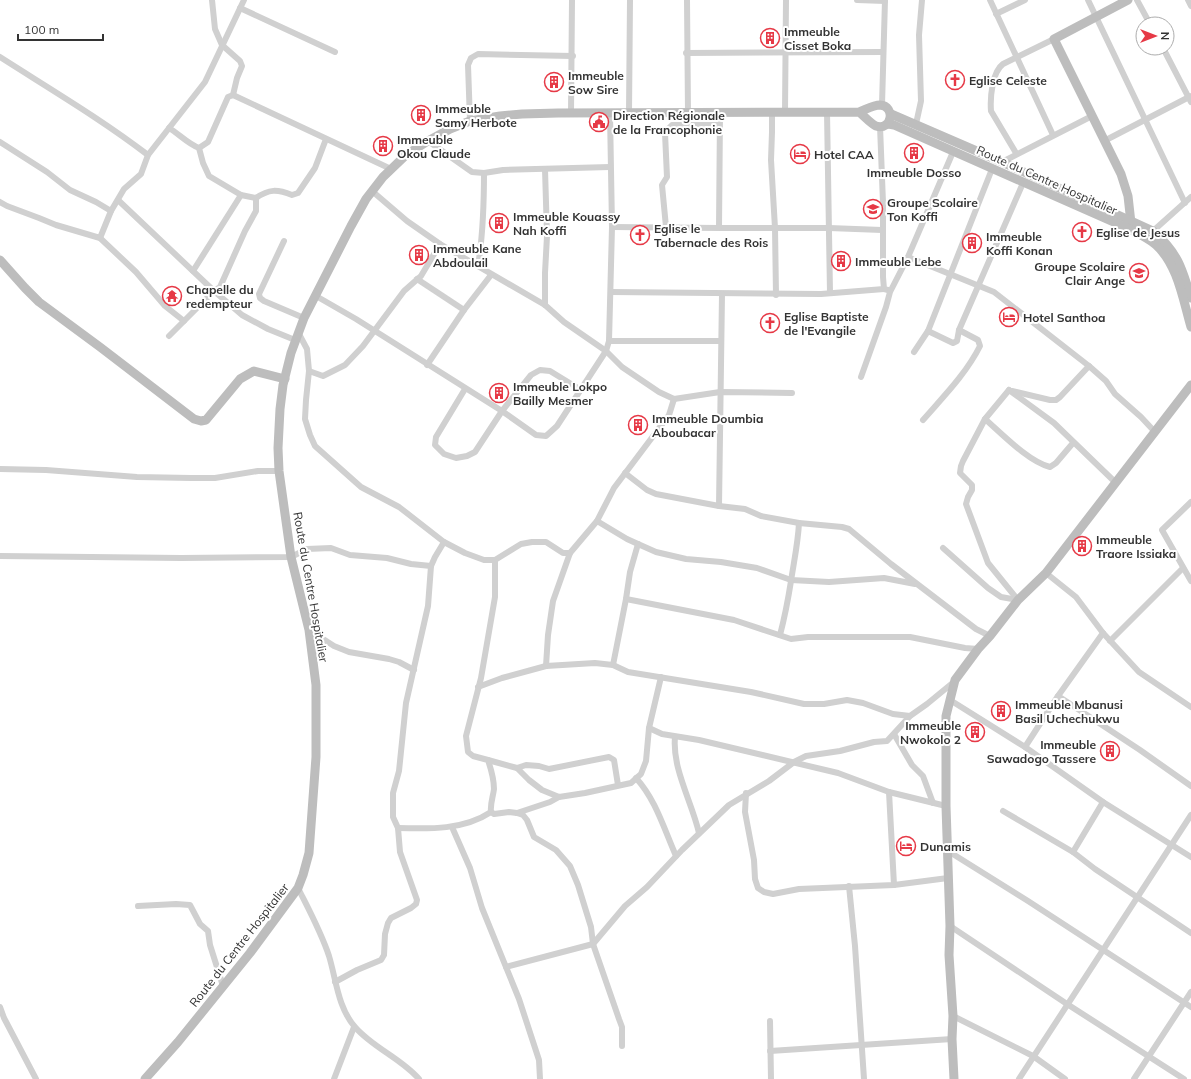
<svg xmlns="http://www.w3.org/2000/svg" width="1191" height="1079" font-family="Mulish,sans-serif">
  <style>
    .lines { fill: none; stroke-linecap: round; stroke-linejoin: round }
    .street { stroke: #d0d0d0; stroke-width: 6 }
    .secondary { stroke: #bdbdbd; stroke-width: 9 }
    .labels { text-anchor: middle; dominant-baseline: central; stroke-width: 4; stroke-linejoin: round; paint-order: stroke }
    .poi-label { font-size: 12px; font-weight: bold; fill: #333; stroke: #fff; text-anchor: start }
    .street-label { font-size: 12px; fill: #333; stroke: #fff }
  </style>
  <rect width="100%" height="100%" fill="#fff"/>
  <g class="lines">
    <g class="street">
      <path d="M212,0L215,29L222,45L240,61L242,66L237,78L233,95"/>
      <path d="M687,0L688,113"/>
      <path d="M857,0L885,1"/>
      <path d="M990,0L1053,135"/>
      <path d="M1088,0L1185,203"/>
      <path d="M1137,0L1150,24"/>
      <path d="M1188,0L1191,6"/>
      <path d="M240,8L335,52"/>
      <path d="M996,14L1025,0"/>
      <path d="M1163,48L1191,102"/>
      <path d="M686,53L883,52"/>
      <path d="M0,57C50,89 101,119 148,155"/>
      <path d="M882,105L885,0"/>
      <path d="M772,112V132L771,160L775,228L776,295"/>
      <path d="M785,112L786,0"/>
      <path d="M827,112L830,293"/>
      <path d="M571,113L572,0"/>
      <path d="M629,113L630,0"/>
      <path d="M470,121L468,65L471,58L478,54L573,56"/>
      <path d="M916,124L921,101L919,35L922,0"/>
      <path d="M880,126L883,203V277L884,289L888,290"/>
      <path d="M169,128C179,134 188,144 199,148L208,142L228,97L233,95L391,169"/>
      <path d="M1106,140L1191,96"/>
      <path d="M428,141L472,172L484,173L503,170L610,167"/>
      <path d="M0,142L47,172L70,190L96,202L111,211"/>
      <path d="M199,148L203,163L209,176L241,195L256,198C269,189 277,189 292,195L298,193L315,168L326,139"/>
      <path d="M1016,153L991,111C990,98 992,72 1003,64L1054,39"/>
      <path d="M1002,162L1092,116"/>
      <path d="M372,191L407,221L440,244L545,305L564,322L606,351L622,367L659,392L674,399L720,392L792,393"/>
      <path d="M118,200L214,291L242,315L268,329L295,340"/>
      <path d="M0,202L7,206L39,218L56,225L100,238L136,272L165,306L184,321"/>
      <path d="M612,227L719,228H829L882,230"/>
      <path d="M666,227L662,185L667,177L665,133L668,129L672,125H719"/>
      <path d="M719,228L720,113"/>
      <path d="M1153,231L1191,197"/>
      <path d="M100,238L111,211L124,189L141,174L148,155L205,82L244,0"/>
      <path d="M284,241L259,294L260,298L264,301L304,318"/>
      <path d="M908,257L994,292L1089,366L1106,381L1115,394L1141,417L1155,432"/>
      <path d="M478,266C483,235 484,204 484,173"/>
      <path d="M193,271L241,195"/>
      <path d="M417,279L464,310"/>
      <path d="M611,292L821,294L884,289"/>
      <path d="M316,296L356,319L502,411L536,435L546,436L557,426L606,351L609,341L612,227L610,113"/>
      <path d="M545,305V273L547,236L545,169"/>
      <path d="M928,331L953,343L957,341L959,330L1023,183"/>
      <path d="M299,334L307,349L309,371L306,400L305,419L310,435L315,446L361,487L399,507L444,542L465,553L484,560H495L521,544L532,542H546L563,553H570"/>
      <path d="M169,336L214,291L220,287L245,231L256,211V198"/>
      <path d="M609,341H720"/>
      <path d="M914,352L928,331L992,169"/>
      <path d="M427,365L464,310L491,275"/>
      <path d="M309,371L323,376L345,365L363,346L404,291L421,276L440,244"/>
      <path d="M861,377L886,307L890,292L908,257L953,152"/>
      <path d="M465,389L436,437L435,445L444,454L456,458L467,456L475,452L502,411L531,375L540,370L550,371L581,390"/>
      <path d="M1009,390L985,419L963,461L961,466L960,473L972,485V490L968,497L966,504L988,563L1018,600"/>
      <path d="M1009,390L1054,423L1115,482"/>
      <path d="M1012,391L1050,400H1056L1060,397L1089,366"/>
      <path d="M985,419C1002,434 1029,462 1050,467L1056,463L1073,443"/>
      <path d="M923,420C943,397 966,374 980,346L978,340L959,330"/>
      <path d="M0,469L46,470L137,477L191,478H215L258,471H279"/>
      <path d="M625,473L647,490L656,494L719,506L745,509L761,516L799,523L842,527L849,529L891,564L976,629L990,636"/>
      <path d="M1191,502L1162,530L1191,581"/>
      <path d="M719,506L722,294"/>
      <path d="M597,521L627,539L638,544L656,552L686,559L721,562L757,568L791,580L829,582L884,578L915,584"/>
      <path d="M943,548L988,588L1001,597L1018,600"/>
      <path d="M0,556L181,558L291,557L307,549L331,548L350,555L387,558L411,564L431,566"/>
      <path d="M1046,573L1076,597L1103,633L1139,672L1191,707"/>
      <path d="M626,599L734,620L791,639L808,637H910L965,648L978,649"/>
      <path d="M309,630L334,646L349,652L389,659L399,662L414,670"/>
      <path d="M1103,633L1058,696L1025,747L1103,802L1191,857"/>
      <path d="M780,635C785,616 788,600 791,581C794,561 798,543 799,523"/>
      <path d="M1110,641L1183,568"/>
      <path d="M613,665L626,599L630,572L638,544"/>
      <path d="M546,666L548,635L553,601L570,553L597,521L614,488L669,415L674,399"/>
      <path d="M478,687L502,678L546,666L595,663L613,665L628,672L751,692L804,704H824L847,700L863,703L893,714L910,716"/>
      <path d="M1058,696L1140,750L1191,786"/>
      <path d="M950,700L1025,747"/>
      <path d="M649,728L662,734L699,740L838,773L889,792L946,806"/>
      <path d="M894,734L912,765L923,776L933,803"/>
      <path d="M675,737C672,769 692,802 699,833"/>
      <path d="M488,760L517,768L529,780L542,790L559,797L585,793L631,783L641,774L646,761L649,728L661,677"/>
      <path d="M517,768L526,765L539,766L549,769L609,757L614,760L618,785"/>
      <path d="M636,778C656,800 664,829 676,856"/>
      <path d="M889,792L894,885"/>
      <path d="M746,793L745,812L754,860L755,879L758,888L764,892L773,894L799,889L894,885L948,878"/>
      <path d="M1003,811L1073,852L1095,869L1191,933"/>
      <path d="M491,812C490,804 493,797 494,789C494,779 491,769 488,760L473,756L468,752L466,736L481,678L495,597V560"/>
      <path d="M517,813L550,802L559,797"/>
      <path d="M452,827L470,868L482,908L519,999L539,1060L540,1079"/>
      <path d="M398,828C430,829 464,830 491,812L494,814L509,812L517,813L523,815L527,820L534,837L556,850L570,866L578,885L591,927L593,944L619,1019L622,1027V1046"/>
      <path d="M948,851L1028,901L1191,1007"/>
      <path d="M1073,852L1103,802"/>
      <path d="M849,886L855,946L864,1079"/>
      <path d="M298,888C309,910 321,932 329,956C336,979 338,1008 355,1027C373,1048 401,1058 419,1079"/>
      <path d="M138,906L176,904L190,905L200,924L208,931L210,945L223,986"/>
      <path d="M950,926L1067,1004L1184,1079"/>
      <path d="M506,967L593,944L625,906L647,887L682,850L729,805L769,781L794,762L806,756L840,751L874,742L887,741L910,716L927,704L955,681"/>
      <path d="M335,982L357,970L381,960L384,955L385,934L388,923L391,918L411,908L416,904L417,900L400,852L398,828L393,817V793L399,771L406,703L428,606L431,566L435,557L444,542"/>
      <path d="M0,1007L4,1018L36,1079"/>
      <path d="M953,1016L1033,1056L1065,1079"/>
      <path d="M770,1021L771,1079"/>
      <path d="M770,1051L952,1039"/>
      <path d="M334,1079L354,1027"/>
      <path d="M1019,1079L1191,815"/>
      <path d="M1134,1079L1191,992"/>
    </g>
    <g class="secondary">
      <path d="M1128,0L1054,39L1121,174L1128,196L1131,223"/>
      <path d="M891,114L1002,162L1153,231C1178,253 1182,268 1191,298"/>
      <path d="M888,124L894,125L1118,224C1131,230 1146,236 1156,245C1178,265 1183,300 1191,327"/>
      <path d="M0,260L25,288L39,302L100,347L194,419L201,421L206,420L240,379L254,371L285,379"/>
      <path d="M145,1079L178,1042L250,953L298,888L303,875L309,853L316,757V685L309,630L291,557L279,471L278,448L280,409L283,385L291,353L304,318L351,226L366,199L383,177L406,155L428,141L450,129L470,121L500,116L522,114L558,113L859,112C865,110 873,105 880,105C896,106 892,131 876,126C871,124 864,116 859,112"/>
      <path d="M954,1079L952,1039L953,1016L949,955L950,926L946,806V716L955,680L978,649L990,636L1018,600L1046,573L1191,385"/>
    </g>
  </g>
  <defs>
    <g id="building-ring" transform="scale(1)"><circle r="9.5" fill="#fff" stroke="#e63946" stroke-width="1.5"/><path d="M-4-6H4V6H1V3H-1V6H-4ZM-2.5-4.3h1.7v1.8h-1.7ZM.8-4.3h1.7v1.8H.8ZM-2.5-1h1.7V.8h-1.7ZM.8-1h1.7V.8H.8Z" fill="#e63946"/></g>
    <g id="church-ring" transform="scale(1)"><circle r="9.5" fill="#fff" stroke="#e63946" stroke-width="1.5"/><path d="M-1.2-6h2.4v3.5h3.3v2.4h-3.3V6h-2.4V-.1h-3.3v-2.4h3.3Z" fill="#e63946"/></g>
    <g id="civic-ring" transform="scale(1)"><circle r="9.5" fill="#fff" stroke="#e63946" stroke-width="1.5"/><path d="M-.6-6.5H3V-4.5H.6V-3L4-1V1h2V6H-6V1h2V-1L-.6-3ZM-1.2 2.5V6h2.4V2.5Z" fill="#e63946"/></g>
    <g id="hotel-ring" transform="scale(1)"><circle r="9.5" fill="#fff" stroke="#e63946" stroke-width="1.5"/><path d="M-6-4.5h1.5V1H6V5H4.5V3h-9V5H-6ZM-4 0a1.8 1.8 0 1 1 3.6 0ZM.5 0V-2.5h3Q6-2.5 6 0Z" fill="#e63946"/></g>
    <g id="school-ring" transform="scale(1)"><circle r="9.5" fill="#fff" stroke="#e63946" stroke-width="1.5"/><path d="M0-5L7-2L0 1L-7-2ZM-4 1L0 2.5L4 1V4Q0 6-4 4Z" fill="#e63946"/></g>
    <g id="temple-ring" transform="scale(1)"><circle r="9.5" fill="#fff" stroke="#e63946" stroke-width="1.5"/><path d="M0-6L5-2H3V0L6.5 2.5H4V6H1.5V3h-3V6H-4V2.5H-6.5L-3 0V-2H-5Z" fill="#e63946"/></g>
  </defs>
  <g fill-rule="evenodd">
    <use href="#building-ring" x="770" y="38"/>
    <use href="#church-ring" x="955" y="80"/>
    <use href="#building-ring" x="554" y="82"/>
    <use href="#building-ring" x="421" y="115"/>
    <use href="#civic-ring" x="599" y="122"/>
    <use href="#building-ring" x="383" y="146"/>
    <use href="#building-ring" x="914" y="153"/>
    <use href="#hotel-ring" x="800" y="154"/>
    <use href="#school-ring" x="873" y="209"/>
    <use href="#building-ring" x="499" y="223"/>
    <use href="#church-ring" x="1082" y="232"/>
    <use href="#church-ring" x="640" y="235"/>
    <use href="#building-ring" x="972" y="243"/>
    <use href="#building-ring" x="419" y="255"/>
    <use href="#building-ring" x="841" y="261"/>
    <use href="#school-ring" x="1139" y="273"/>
    <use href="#temple-ring" x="172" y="296"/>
    <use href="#hotel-ring" x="1009" y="317"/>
    <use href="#church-ring" x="770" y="323"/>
    <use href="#building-ring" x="499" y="393"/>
    <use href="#building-ring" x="638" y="425"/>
    <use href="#building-ring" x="1082" y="546"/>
    <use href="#building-ring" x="1001" y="711"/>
    <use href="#building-ring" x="975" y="732"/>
    <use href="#building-ring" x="1110" y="751"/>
    <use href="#hotel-ring" x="906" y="846"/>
  </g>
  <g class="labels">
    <g class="poi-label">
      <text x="784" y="31">Immeuble<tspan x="784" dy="14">Cisset Boka</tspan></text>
      <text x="568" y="75">Immeuble<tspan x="568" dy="14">Sow Sire</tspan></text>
      <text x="969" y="80">Eglise Celeste</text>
      <text x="435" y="108">Immeuble<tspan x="435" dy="14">Samy Herbote</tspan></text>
      <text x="613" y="115">Direction Régionale<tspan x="613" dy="14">de la Francophonie</tspan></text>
      <text x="397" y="139">Immeuble<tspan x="397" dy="14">Okou Claude</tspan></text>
      <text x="814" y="154">Hotel CAA</text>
      <text x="914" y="172" text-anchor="middle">Immeuble Dosso</text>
      <text x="887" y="202">Groupe Scolaire<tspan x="887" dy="14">Ton Koffi</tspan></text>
      <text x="513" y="216">Immeuble Kouassy<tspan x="513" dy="14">Nah Koffi</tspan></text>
      <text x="654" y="228">Eglise le<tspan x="654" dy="14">Tabernacle des Rois</tspan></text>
      <text x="1096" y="232">Eglise de Jesus</text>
      <text x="986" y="236">Immeuble<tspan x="986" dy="14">Koffi Konan</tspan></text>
      <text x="433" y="248">Immeuble Kane<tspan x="433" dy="14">Abdoulail</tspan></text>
      <text x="855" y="261">Immeuble Lebe</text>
      <text x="1125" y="266" text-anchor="end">Groupe Scolaire<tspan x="1125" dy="14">Clair Ange</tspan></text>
      <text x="186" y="289">Chapelle du<tspan x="186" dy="14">redempteur</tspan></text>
      <text x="784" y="316">Eglise Baptiste<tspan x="784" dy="14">de l'Evangile</tspan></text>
      <text x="1023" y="317">Hotel Santhoa</text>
      <text x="513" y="386">Immeuble Lokpo<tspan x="513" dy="14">Bailly Mesmer</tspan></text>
      <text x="652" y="418">Immeuble Doumbia<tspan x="652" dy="14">Aboubacar</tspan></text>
      <text x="1096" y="539">Immeuble<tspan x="1096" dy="14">Traore Issiaka</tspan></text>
      <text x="1015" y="704">Immeuble Mbanusi<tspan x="1015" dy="14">Basil Uchechukwu</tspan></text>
      <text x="961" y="725" text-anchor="end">Immeuble<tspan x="961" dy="14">Nwokolo 2</tspan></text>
      <text x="1096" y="744" text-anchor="end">Immeuble<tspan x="1096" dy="14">Sawadogo Tassere</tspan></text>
      <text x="920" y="846">Dunamis</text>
    </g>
    <g class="street-label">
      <text transform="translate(1047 180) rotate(24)">Route du Centre Hospitalier</text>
      <text transform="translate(311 587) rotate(80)">Route du Centre Hospitalier</text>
      <text transform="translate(239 945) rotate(-52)">Route du Centre Hospitalier</text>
    </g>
  </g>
  <g transform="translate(1155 36) rotate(90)"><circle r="19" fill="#ffffff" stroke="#adadad"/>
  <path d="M0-3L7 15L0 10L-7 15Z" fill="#e63946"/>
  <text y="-6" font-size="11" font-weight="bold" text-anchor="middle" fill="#333333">N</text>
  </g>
  <path d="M18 34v6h85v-6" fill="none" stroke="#333333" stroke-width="2"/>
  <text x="24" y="34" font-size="12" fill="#333333" stroke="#ffffff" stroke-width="3" paint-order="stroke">100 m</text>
</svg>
